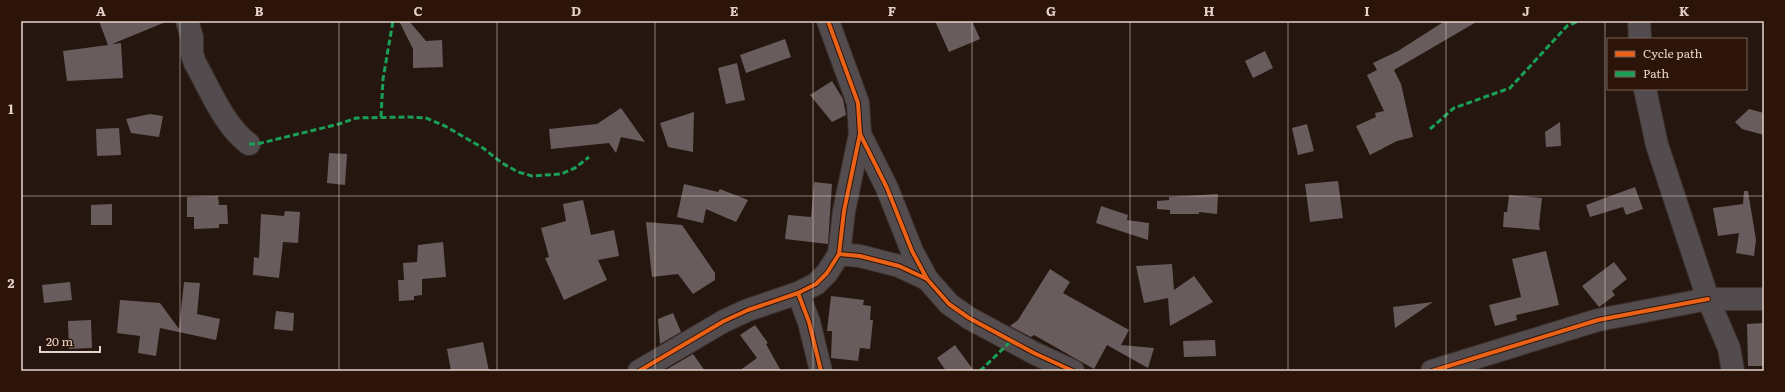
<svg xmlns="http://www.w3.org/2000/svg" width="1785" height="392" font-family="Literata,serif">
  <style>
    .building { fill: #695c5d }
    .lines { fill: none; stroke-linecap: round; stroke-linejoin: round }
    .street-casing { stroke: #3e322c; stroke-width: 24 }
    .street { stroke: #524c4e; stroke-width: 22 }
    .quiet { stroke: #1a9f57; stroke-width: 3; stroke-dasharray: 6 3; stroke-linecap: butt }
    .cycleway-casing { stroke: #2d1408; stroke-width: 6 }
    .cycleway { stroke: #ea6118; stroke-width: 4 }
    .grid { fill: none; stroke: #e5d3cb; stroke-width: 1; stroke-opacity: 0.55 }
    .neatline { fill: none; stroke: #e5d3cb; stroke-width: 1.5 }
    .grid-label { font-size: 13px; text-anchor: middle; font-weight: bold; fill: #e5d3cb }
  </style>
  <rect width="100%" height="100%" fill="#251710"/>
  <g class="building">
    <path d="M99,21H168L112,44L121,43L123,78L67,81L63,51L108,45Z"/>
    <path d="M399,21H409L426,41L442,40L443,67L413,68V49Z"/>
    <path d="M935,21H972L980,39L949,52Z"/>
    <path d="M1445,21H1478L1394,70L1401,84L1413,137L1397,141L1370,155L1356,126L1376,117L1375,113L1384,111L1367,75L1377,70L1373,63L1398,51Z"/>
    <path d="M785,39L791,57L746,73L740,55Z"/>
    <path d="M1265,51L1273,68L1253,78L1245,61Z"/>
    <path d="M737,63L745,100L726,104L718,68Z"/>
    <path d="M832,81L843,99L846,115L832,122L810,95Z"/>
    <path d="M621,108L645,142L621,137L616,153L609,143L551,149L549,129L597,124Z"/>
    <path d="M1749,109L1764,113V135L1742,129L1735,122Z"/>
    <path d="M694,112L693,152L668,147L660,123Z"/>
    <path d="M150,114L163,116L159,137L131,133L126,119Z"/>
    <path d="M1560,122L1561,146L1546,147L1545,132Z"/>
    <path d="M1307,124L1314,151L1298,155L1292,128Z"/>
    <path d="M119,128L121,155L97,156L96,129Z"/>
    <path d="M329,153L347,154L345,185L327,183Z"/>
    <path d="M1338,181L1343,218L1310,222L1305,184Z"/>
    <path d="M814,182L832,184L828,244L785,239L788,215L811,217Z"/>
    <path d="M684,184L718,192L720,189L748,200L736,222L706,209L703,223L677,217Z"/>
    <path d="M1635,187L1643,209L1626,215L1623,207L1590,217L1586,205Z"/>
    <path d="M1744,191H1748L1756,240L1754,256L1736,253L1739,233L1718,236L1713,208L1743,204Z"/>
    <path d="M1218,194L1217,214L1199,212V214H1170V210L1157,209V201L1169,200V197Z"/>
    <path d="M1509,195L1542,198L1539,225L1540,230L1503,227L1504,212H1507Z"/>
    <path d="M218,196L219,205H227L228,224H219V228L194,229V217H187V197Z"/>
    <path d="M583,200L591,235L614,230L619,256L598,260L607,280L564,300L545,258L549,257L541,228L566,221L563,204Z"/>
    <path d="M112,204V225H91V205Z"/>
    <path d="M1101,206L1128,215L1127,220L1149,223L1148,240L1096,223Z"/>
    <path d="M285,211L300,212L298,243L283,242L279,278L253,275L254,257L259,258L261,214L284,216Z"/>
    <path d="M646,222L682,225L715,273V280L693,294L678,274L652,277Z"/>
    <path d="M443,242L446,277L422,279V295L414,296V300L399,301L398,280H404L403,263L417,262L418,245Z"/>
    <path d="M1546,251L1559,305L1516,315L1517,320L1495,326L1489,305L1521,297L1512,259Z"/>
    <path d="M1614,262L1627,279L1612,291L1615,295L1599,307L1582,286Z"/>
    <path d="M1172,264L1174,290L1194,276L1213,302L1170,326L1168,298L1144,303L1136,266Z"/>
    <path d="M1050,269L1070,282L1063,293L1129,330L1121,345L1154,348L1148,368L1107,345L1094,369L1034,335L1031,337L1010,326L1018,320Z"/>
    <path d="M70,282L72,300L44,303L42,285Z"/>
    <path d="M184,282L200,283L197,314L220,319L216,340L160,328L156,356L138,353L140,336L117,333L120,300L160,303L179,329Z"/>
    <path d="M831,296L864,300L863,305L871,306L870,320H873L870,349L860,348L858,361L831,358L832,331H827Z"/>
    <path d="M1433,302L1395,328L1393,307Z"/>
    <path d="M276,311L294,313L293,331L274,329Z"/>
    <path d="M673,313L681,332L660,344L658,319Z"/>
    <path d="M91,320L92,348L69,349L68,321Z"/>
    <path d="M1764,323V366H1748L1747,324Z"/>
    <path d="M755,325L768,343L766,344L781,371H739L757,358L740,335Z"/>
    <path d="M1215,340L1216,356L1184,357L1183,341Z"/>
    <path d="M483,342L489,371H451L447,349Z"/>
    <path d="M955,345L974,371H946L937,358Z"/>
    <path d="M693,354L705,371H664Z"/>
  </g>
  <g class="lines">
    <g class="street-casing">
      <g id="street">
        <path d="M187,21L192,37V54L195,63C210,89 224,126 249,144"/>
        <path d="M1639,21L1640,39"/>
        <path d="M1645,89L1657,145L1708,299L1729,348L1733,371"/>
        <path d="M860,134L887,188L912,251L927,279"/>
        <path d="M839,254L860,256L899,266L927,279L949,304L969,318L1034,353L1073,371"/>
        <path d="M798,293L809,322L821,371"/>
        <path d="M639,371L724,321L748,310L798,293L816,284L827,273L839,254L844,211L860,134L858,103L828,21"/>
        <path d="M1432,371L1598,320L1708,299H1764"/>
      </g>
    </g>
    <use href="#street" class="street"/>
    <g class="quiet">
      <path d="M381,117L383,79L393,21"/>
      <path d="M1430,129L1454,108L1510,88L1567,26L1579,21"/>
      <path d="M249,144H257L339,124L356,118L408,117L426,118L445,126L483,148L502,163L518,172L532,176L561,174L575,168L589,157"/>
      <path d="M980,371L1011,341"/>
    </g>
    <g class="cycleway-casing">
      <g id="cycleway">
        <path d="M860,134L887,188L912,251L927,279"/>
        <path d="M839,254L860,256L899,266L927,279L949,304L969,318L1034,353L1073,371"/>
        <path d="M798,293L809,322L821,371"/>
        <path d="M639,371L724,321L748,310L798,293L816,284L827,273L839,254L844,211L860,134L858,103L828,21"/>
        <path d="M1432,371L1598,320L1708,299"/>
      </g>
    </g>
    <use href="#cycleway" class="cycleway"/>
  </g>
  <path class="grid" d="M180,21V371M339,21V371M497,21V371M655,21V371M813,21V371M972,21V371M1130,21V371M1288,21V371M1446,21V371M1605,21V371M21,196H1764"/>
  <rect width="1785" height="392" fill="none" stroke="#2d1408" stroke-width="44"/>
  <rect x="1607" y="38" width="140" height="52" fill="#2d1408" stroke="#776056"/>
  <rect x="1615" y="51" width="20" height="6" fill="#ea6118" stroke="#776056"/>
  <text x="1643" y="58" font-size="12" fill="#e5d3cb">Cycle path</text>
  <rect x="1615" y="71" width="20" height="6" fill="#1a9f57" stroke="#776056"/>
  <text x="1643" y="78" font-size="12" fill="#e5d3cb">Path</text>
  <path d="M40 346v6h60v-6" fill="none" stroke="#e5d3cb" stroke-width="2"/>
  <text x="46" y="346" font-size="12" fill="#e5d3cb" stroke="#2d1408" stroke-width="3" paint-order="stroke">20 m</text>
  <rect x="22" y="22" width="1741" height="348" class="neatline"/>
  <g class="grid-label">
    <text x="101" y="16">A</text>
    <text x="259" y="16">B</text>
    <text x="418" y="16">C</text>
    <text x="576" y="16">D</text>
    <text x="734" y="16">E</text>
    <text x="892" y="16">F</text>
    <text x="1051" y="16">G</text>
    <text x="1209" y="16">H</text>
    <text x="1367" y="16">I</text>
    <text x="1526" y="16">J</text>
    <text x="1684" y="16">K</text>
    <text x="11" y="114">1</text>
    <text x="11" y="288">2</text>
  </g>
</svg>
